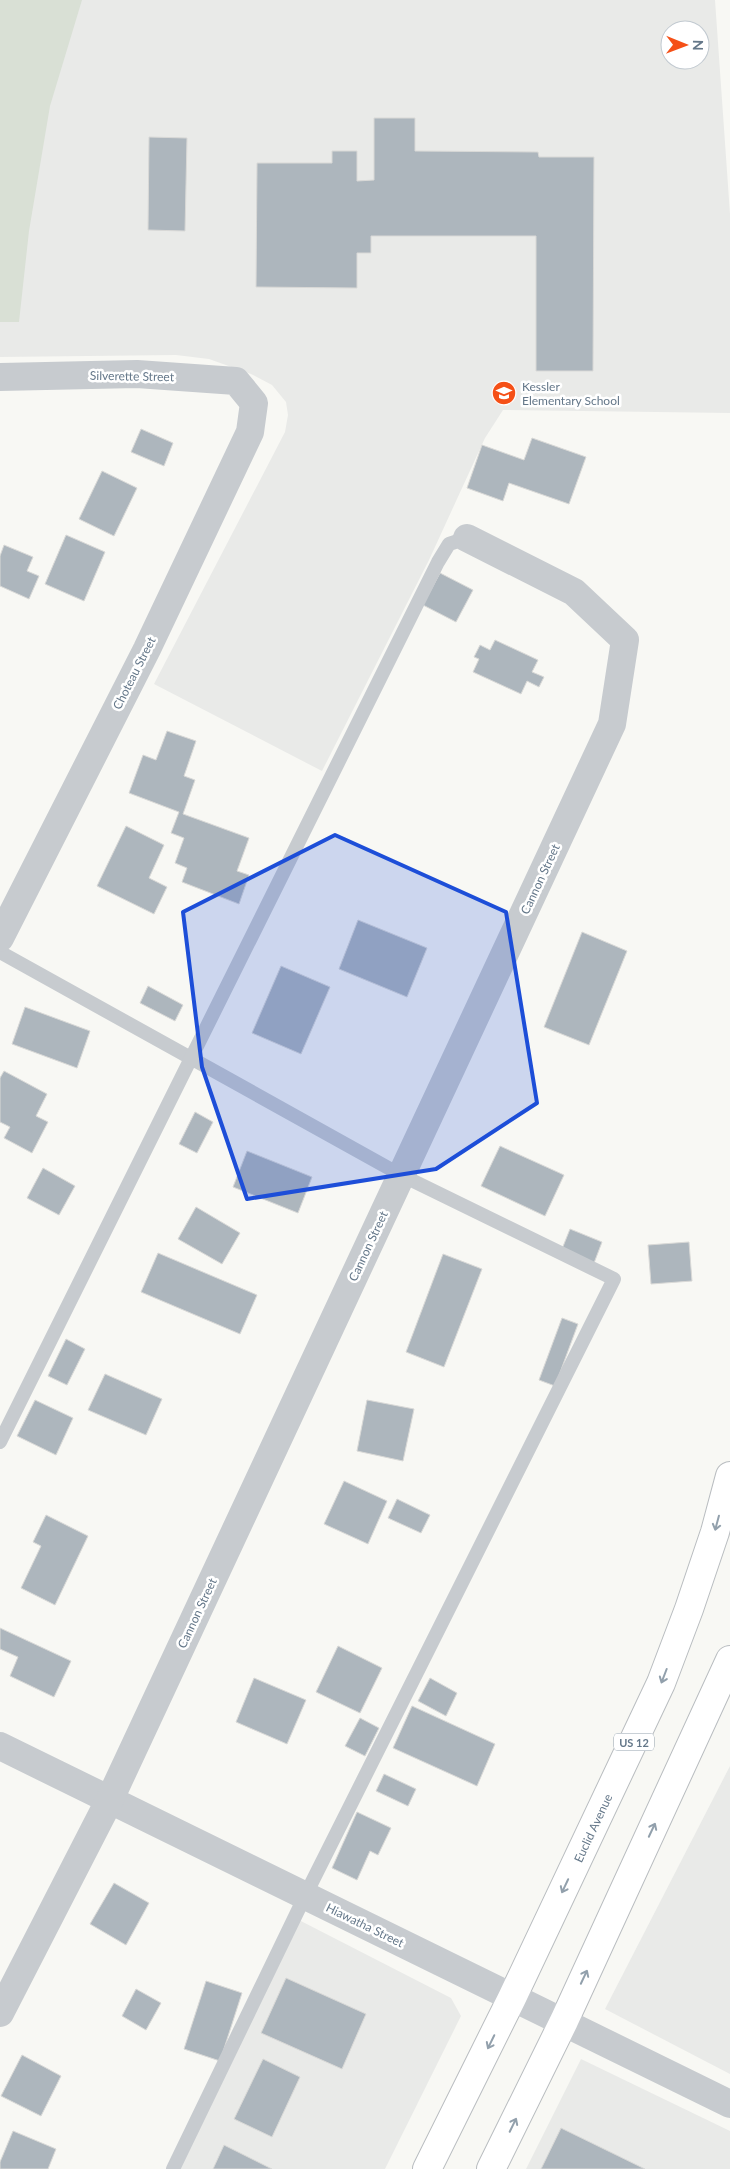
<svg xmlns="http://www.w3.org/2000/svg" width="730" height="2169" font-family="Lato,sans-serif">
  <style>
    .built { fill: #e9eae8; fill-rule: evenodd }
    .green { fill: #d9e0d5 }
    .building { fill: #adb6bd; stroke: #d9d9d7 }
    .lines { fill: none; stroke-linecap: round; stroke-linejoin: round }
    .trunk-casing { stroke: #b9bdc0; stroke-width: 30 }
    .service { stroke: #c7cbcf; stroke-width: 14 }
    .minor { stroke: #c7cbcf; stroke-width: 28 }
    .trunk { stroke: #fff; stroke-width: 28 }
    .oneway { stroke: #92a0ac }
    .marked { fill: #1d4ed8; fill-opacity: 0.2; stroke: #1d4ed8; stroke-width: 4; stroke-linejoin: round }
    .labels { text-anchor: middle; dominant-baseline: central; stroke-width: 5; stroke-linejoin: round; paint-order: stroke }
    .shield { fill: #fff; stroke: #92a0ac; stroke-width: 1 }
    .shield-label { font-size: 11px; font-weight: bold; fill: #647789 }
    .street-label { font-size: 12px; fill: #647789; stroke: #fff }
    .poi-label { font-size: 12px; fill: #647789; stroke: #fff; text-anchor: start }
  </style>
  <rect width="100%" height="100%" fill="#f8f8f4"/>
  <g class="built">
    <path d="M0,0H715L730,214V413L503,410L485,438L429,560L322,771L154,684L285,432L288,415L286,402L272,385L251,374L209,359L176,355L0,357ZM670,30H700V60H670Z"/>
    <path d="M730,1766V2074L605,2009Z"/>
    <path d="M295,1918L451,1998L461,2016L385,2169H173Z"/>
    <path d="M581,2059L730,2131V2169H526Z"/>
  </g>
  <path class="green" d="M0,0H82L50,106L29,231L19,322H0Z"/>
  <g class="building">
    <path d="M374,118H415V151L538,152L539,157H594L593,371H536V236H371V253H357V288L256,287L257,163H332V151H357V181L374,180Z"/>
    <path d="M149,137L187,138L185,231L148,230Z"/>
    <path d="M141,429L173,443L164,466L131,452Z"/>
    <path d="M532,438L586,457L569,504L509,483L503,501L467,488L482,445L524,460Z"/>
    <path d="M102,471L137,488L114,536L79,519Z"/>
    <path d="M66,535L105,552L84,601L45,584Z"/>
    <path d="M4,545L33,557L27,571L39,576L29,599L0,586V556Z"/>
    <path d="M440,573L473,590L456,622L423,605Z"/>
    <path d="M495,640L538,660L532,672L544,677L539,687L527,681L521,694L473,672L479,659L474,657L480,645L490,650Z"/>
    <path d="M167,731L196,741L184,776L195,780L183,814L249,838L237,871L249,875L239,904L182,882L187,868L175,863L184,838L171,833L179,812L129,793L143,755L156,760Z"/>
    <path d="M126,826L164,845L149,878L167,887L154,914L97,886Z"/>
    <path d="M358,920L427,948L407,997L339,969Z"/>
    <path d="M582,932L627,951L589,1045L544,1027Z"/>
    <path d="M281,966L330,987L301,1054L252,1033Z"/>
    <path d="M148,986L183,1005L175,1021L140,1003Z"/>
    <path d="M25,1007L90,1031L77,1068L12,1044Z"/>
    <path d="M4,1071L47,1094L36,1116L48,1122L32,1153L4,1138L10,1127L0,1122V1078Z"/>
    <path d="M195,1112L213,1122L197,1153L179,1144Z"/>
    <path d="M500,1146L564,1175L545,1216L481,1186Z"/>
    <path d="M247,1151L312,1177L298,1213L233,1187Z"/>
    <path d="M43,1168L75,1186L59,1215L27,1198Z"/>
    <path d="M196,1207L240,1233L222,1264L178,1239Z"/>
    <path d="M570,1229L602,1242L594,1263L562,1249Z"/>
    <path d="M689,1242L692,1281L651,1284L648,1245Z"/>
    <path d="M158,1253L257,1295L240,1334L141,1292Z"/>
    <path d="M443,1254L482,1269L444,1367L406,1352Z"/>
    <path d="M562,1318L578,1324L555,1386L539,1380Z"/>
    <path d="M66,1339L85,1349L67,1385L48,1376Z"/>
    <path d="M105,1374L162,1399L146,1435L88,1410Z"/>
    <path d="M35,1400L73,1418L56,1455L17,1436Z"/>
    <path d="M367,1400L414,1409L403,1461L357,1451Z"/>
    <path d="M344,1481L387,1501L368,1544L324,1524Z"/>
    <path d="M397,1499L430,1515L421,1533L388,1518Z"/>
    <path d="M46,1515L88,1536L55,1605L21,1588L41,1546L33,1542Z"/>
    <path d="M0,1628L71,1661L54,1697L10,1676L18,1657L0,1649Z"/>
    <path d="M338,1646L382,1668L360,1713L316,1692Z"/>
    <path d="M254,1678L306,1700L287,1744L236,1722Z"/>
    <path d="M430,1678L457,1693L446,1716L418,1701Z"/>
    <path d="M412,1706L495,1744L477,1786L393,1748Z"/>
    <path d="M360,1718L379,1728L365,1756L345,1746Z"/>
    <path d="M384,1774L416,1789L408,1806L376,1791Z"/>
    <path d="M357,1812L391,1828L378,1855L370,1851L357,1880L332,1868Z"/>
    <path d="M114,1883L149,1903L126,1945L90,1924Z"/>
    <path d="M286,1978L366,2014L342,2069L261,2033Z"/>
    <path d="M206,1981L242,1993L220,2061L184,2049Z"/>
    <path d="M136,1989L161,2003L146,2030L122,2016Z"/>
    <path d="M22,2055L61,2076L41,2116L1,2096Z"/>
    <path d="M263,2059L300,2077L272,2137L234,2119Z"/>
    <path d="M561,2128L645,2169H541Z"/>
    <path d="M13,2131L56,2149L48,2169H0V2162Z"/>
    <path d="M224,2145L272,2169H213Z"/>
  </g>
  <g class="lines">
    <g class="trunk-casing">
      <g id="trunk">
        <path d="M427,2169L512,1998L661,1683L689,1609L715,1532L730,1476"/>
        <path d="M491,2169L564,2021L730,1660"/>
      </g>
    </g>
    <g class="service">
      <path d="M0,952L401,1175L614,1279L305,1896L173,2169"/>
      <path d="M0,1442L438,562L449,544L467,538"/>
    </g>
    <g class="minor">
      <path d="M0,377L137,374L236,381L254,403L250,432L147,649L0,938"/>
      <path d="M0,1746L730,2104"/>
      <path d="M0,2013L110,1799L612,724L625,640L574,592L467,538"/>
    </g>
    <use href="#trunk" class="trunk"/>
  </g>
  <defs><path id="oneway-shaft" d="M-6 0H5M1.5-3L5.5 0L1.5 3" fill="none" stroke-width="1.6" stroke-linecap="round" stroke-linejoin="round" transform="scale(1.25)"/></defs>
  <g class="oneway">
    <use href="#oneway-shaft" transform="translate(717 1523) rotate(105)"/>
    <use href="#oneway-shaft" transform="translate(664 1676) rotate(111)"/>
    <use href="#oneway-shaft" transform="translate(652 1830) rotate(-65)"/>
    <use href="#oneway-shaft" transform="translate(565 1886) rotate(115)"/>
    <use href="#oneway-shaft" transform="translate(584 1977) rotate(-65)"/>
    <use href="#oneway-shaft" transform="translate(491 2042) rotate(116)"/>
    <use href="#oneway-shaft" transform="translate(513 2125) rotate(-64)"/>
  </g>
  <path class="marked" d="M335,835L506,912L537,1103L436,1169L247,1199L202,1067L183,912Z"/>
  <defs>
    <g id="school-disc" transform="scale(1.25)"><circle r="9.5" fill="#f55017" stroke="#fff"/><path d="M0-5L7-2L0 1L-7-2ZM-4 1L0 2.5L4 1V4Q0 6-4 4Z" fill="#fff"/></g>
  </defs>
  <g fill-rule="evenodd">
    <use href="#school-disc" x="504" y="393"/>
  </g>
  <g class="labels">
    <rect class="shield" x="614" y="1733.5" width="40" height="17" rx="4"/>
    <g class="shield-label">
      <text x="634" y="1742">US 12</text>
    </g>
    <g class="street-label">
      <text transform="translate(132 376) rotate(1)">Silverette Street</text>
      <text transform="translate(134 673) rotate(-63)">Choteau Street</text>
      <text transform="translate(540 879) rotate(-65)">Cannon Street</text>
      <text transform="translate(368 1246) rotate(-65)">Cannon Street</text>
      <text transform="translate(197 1613) rotate(-65)">Cannon Street</text>
      <text transform="translate(593 1828) rotate(-65)">Euclid Avenue</text>
      <text transform="translate(365 1925) rotate(26)">Hiawatha Street</text>
    </g>
    <g class="poi-label">
      <text x="522" y="386">Kessler<tspan x="522" dy="14">Elementary School</tspan></text>
    </g>
  </g>
  <g transform="translate(685 45) rotate(91)"><circle r="24" fill="#ffffff" stroke="#c1c9d0"/>
  <path d="M0-4L9 19L0 12L-9 19Z" fill="#f55017"/>
  <text y="-8" font-size="14" font-weight="bold" text-anchor="middle" fill="#647789">N</text>
  </g>
</svg>
